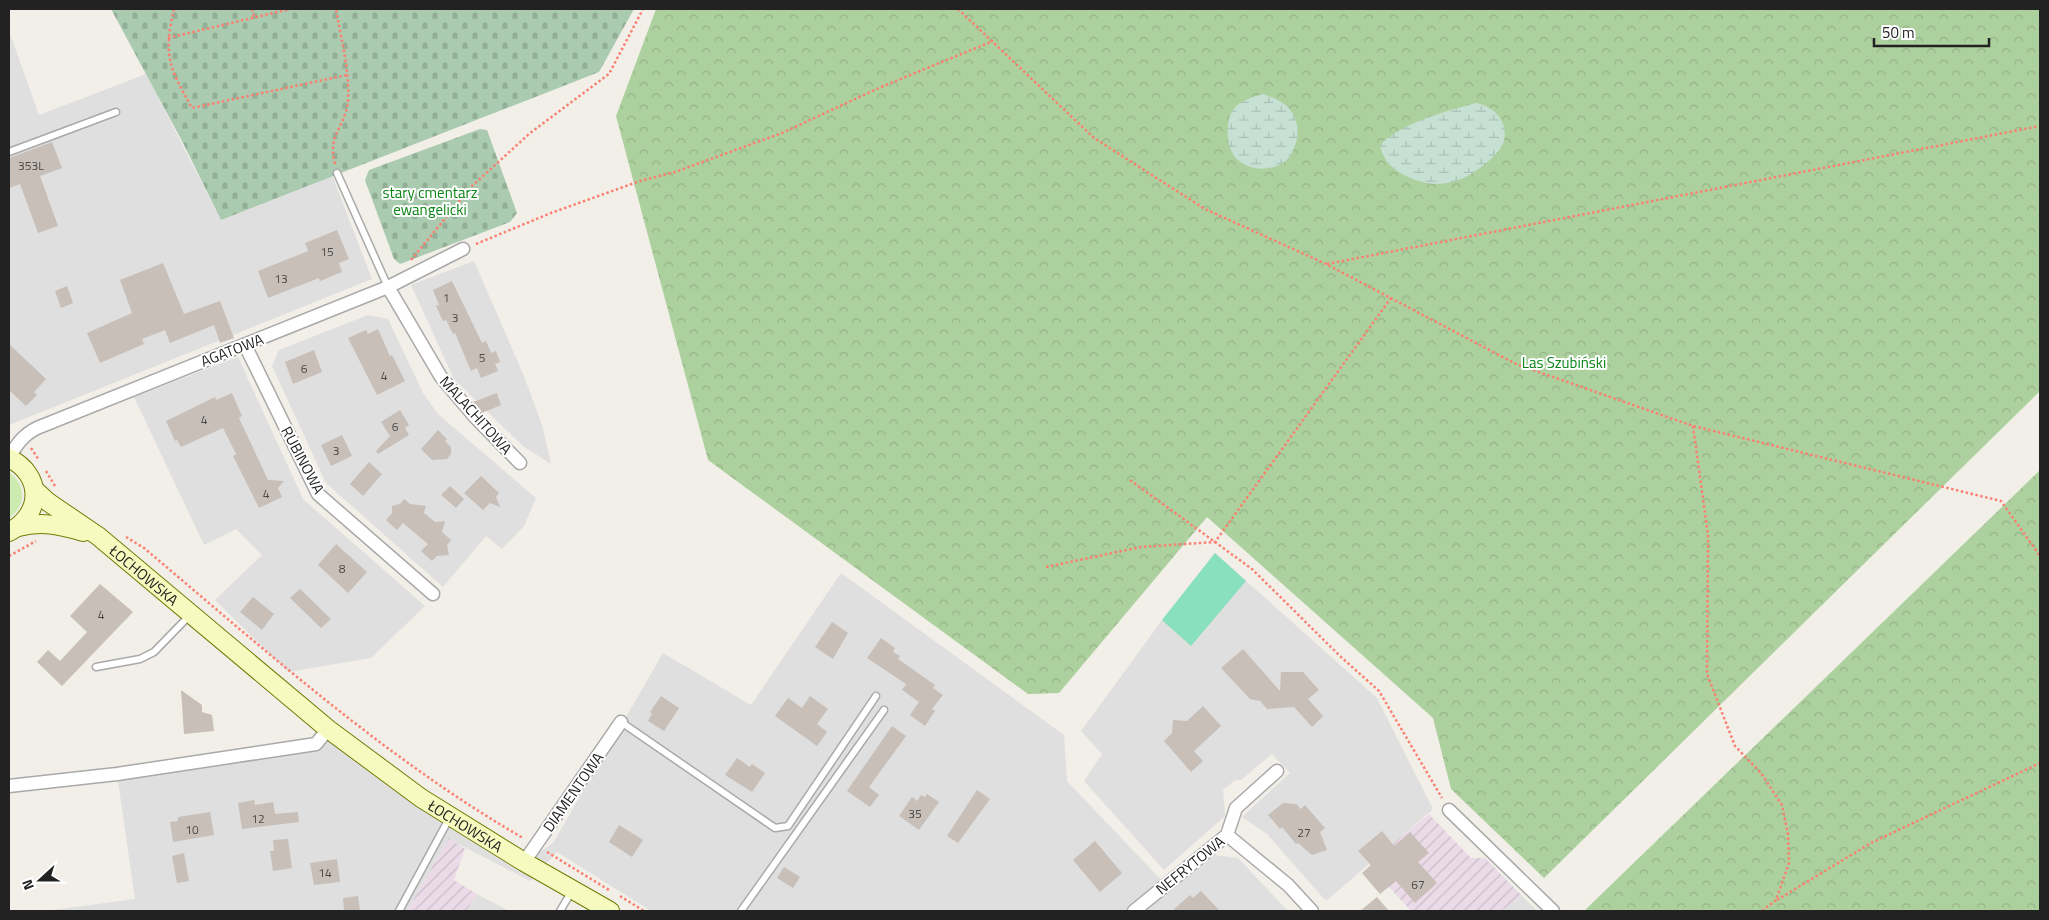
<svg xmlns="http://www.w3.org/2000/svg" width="2049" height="920" font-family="'Titillium Web',sans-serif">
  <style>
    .residential { fill: #e0dfdf }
    .industrial { fill: url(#industrial-furrows) }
    .grass { fill: #cdebb0 }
    .forest { fill: url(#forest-crowns) }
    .wetland { fill: url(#wetland-marsh) }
    .cemetery { fill: url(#cemetery-stones) }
    .pitch { fill: #88e0be }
    .building { fill: #c7bfb8 }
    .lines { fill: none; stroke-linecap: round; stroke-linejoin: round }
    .lane-casing { stroke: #a9a9a9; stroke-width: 9 }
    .street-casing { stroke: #a9a9a9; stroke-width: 15 }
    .secondary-casing { stroke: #707d05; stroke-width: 20 }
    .path { stroke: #fa8072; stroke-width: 2.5; stroke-dasharray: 2.5 2.5; stroke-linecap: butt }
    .lane { stroke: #fff; stroke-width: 6 }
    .street { stroke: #fff; stroke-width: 12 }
    .secondary { stroke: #f7fabf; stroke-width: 18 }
    .labels { text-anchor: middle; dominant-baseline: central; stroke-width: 4; stroke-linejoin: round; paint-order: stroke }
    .number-label { font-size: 12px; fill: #4b4948 }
    .park-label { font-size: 15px; fill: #0c8416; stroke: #fff }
    .street-label { font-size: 15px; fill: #222; stroke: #fff }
  </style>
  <defs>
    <pattern id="industrial-furrows" width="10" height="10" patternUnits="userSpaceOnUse" patternTransform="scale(1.25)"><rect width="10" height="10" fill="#ebdbe8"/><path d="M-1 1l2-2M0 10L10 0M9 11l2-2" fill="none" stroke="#c9bcc7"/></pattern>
    <pattern id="forest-crowns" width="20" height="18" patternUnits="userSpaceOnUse" patternTransform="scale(1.25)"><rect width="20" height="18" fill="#add19e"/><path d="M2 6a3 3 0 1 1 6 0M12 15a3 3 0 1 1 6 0" fill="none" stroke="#95b388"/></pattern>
    <pattern id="wetland-marsh" width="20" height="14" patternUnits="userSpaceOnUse" patternTransform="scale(1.25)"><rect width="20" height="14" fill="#c6e0d4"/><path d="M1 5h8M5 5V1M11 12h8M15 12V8" fill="none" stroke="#aac0b6"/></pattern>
    <pattern id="cemetery-stones" width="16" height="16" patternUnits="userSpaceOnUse" patternTransform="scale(1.25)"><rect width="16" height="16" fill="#aacbaf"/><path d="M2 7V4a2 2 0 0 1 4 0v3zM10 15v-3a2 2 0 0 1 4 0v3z" fill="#92ae96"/></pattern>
  </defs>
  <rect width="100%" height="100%" fill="#f2efe9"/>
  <g class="residential">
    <path d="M9,31L39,115L146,74L221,220L332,175L372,279L9,425Z"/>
    <path d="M474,261L524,376L542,425L551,464L524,447L454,379L411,285Z"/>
    <path d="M368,315L388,319L423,393L438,414L536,498L524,526L502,549L486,536L443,587L326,483L272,366L279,350Z"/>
    <path d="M238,357L303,499L425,606L371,658L288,672L215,600L262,555L236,529L204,545L134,397Z"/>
    <path d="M1215,553L1377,698L1433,809L1326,901L1267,834L1242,817L1290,773L1272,754L1241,780H1235L1223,790L1225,816L1164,870L1084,781L1102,754L1081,731L1160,623Z"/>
    <path d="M841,573L1064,735L1067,781L1166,885L1205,854L1238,858L1288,911H651L557,852L530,881L449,839L407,911H45L135,899L117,774L315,744L328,729L525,862L553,843L663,653L751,705Z"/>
    <path d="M477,894L509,911H466Z"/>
    <path d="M1522,896L1537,911H1501Z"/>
  </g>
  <g class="industrial">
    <path d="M1429,814L1471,858H1485L1522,896L1501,911H1411L1368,864Z"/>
    <path d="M449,838L465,849L454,880L477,894L466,911H407Z"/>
  </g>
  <path class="grass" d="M9,472C26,484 27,506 9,518Z"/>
  <g class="forest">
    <path d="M656,9H2040V391L1544,878L1451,789L1433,718L1207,517L1059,693L1028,694L708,460L616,116Z"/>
    <path d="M2040,470V911H1584L2004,505Z"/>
  </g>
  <g class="wetland">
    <path d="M1263,94C1280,100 1293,106 1297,125C1299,135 1296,145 1291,154C1281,173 1248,173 1235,157C1226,146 1225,122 1233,110C1240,100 1253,97 1263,94Z"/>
    <path d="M1476,103C1493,106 1509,121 1504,141C1501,151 1492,158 1485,164C1461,184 1436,190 1408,177C1393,170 1383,161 1380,145C1401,123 1447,111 1476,103Z"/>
  </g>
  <g class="cemetery">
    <path d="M111,9H634L599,72L221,220L183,143Z"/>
    <path d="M480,129L487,130L517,213L510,222L400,264L394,259L365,180L369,170Z"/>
  </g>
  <path class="pitch" d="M1215,553L1246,581L1191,646L1162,620Z"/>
  <g class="building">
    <path d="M52,142L62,168L40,176L58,226L38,233L20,184L9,188V158Z"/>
    <path d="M337,230L349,259L339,263L342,272L320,281L319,278L268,298L258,271L308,251L305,243Z"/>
    <path d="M163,263L184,314L220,301L234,338L220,343L214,325L170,343L165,330L142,339L144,344L100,363L87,333L132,313L120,280Z"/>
    <path d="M452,281L482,343L486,341L491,353L496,351L500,362L495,364L498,371L481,378L477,368L471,371L455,333L453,334L446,320L443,321L436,306L439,305L433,290Z"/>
    <path d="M67,286L73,303L61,308L55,291Z"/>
    <path d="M378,329L390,356L392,355L405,381L377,395L348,338L366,330L368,334Z"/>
    <path d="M9,344L46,379L34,392L37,395L26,406L9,390Z"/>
    <path d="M314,350L322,372L293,384L285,362Z"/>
    <path d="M232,393L242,416L239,418L268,480L284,481L278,488L282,497L259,508L233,456L236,454L223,428L181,447L177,440L175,441L166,421L215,397L216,400Z"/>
    <path d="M497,393L501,405L482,413L473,402Z"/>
    <path d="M400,410L409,425L405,428L409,435L378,454L376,451L390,436L381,422Z"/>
    <path d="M438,430L447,439L445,441L451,447V454L447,459L432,460L421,449Z"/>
    <path d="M342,435L352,456L331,466L321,445Z"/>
    <path d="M369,462L382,474L363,496L350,484Z"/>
    <path d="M481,476L499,493L496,497L500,507L490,503L483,510L464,493Z"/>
    <path d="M450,486L464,499L456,508L441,495Z"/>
    <path d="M404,499L410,504L426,506L424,513L435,522L445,521L442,532L451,540L447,545L449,555L437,556L432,561L421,551L428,544L403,523L397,530L386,520L392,513V506L400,504Z"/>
    <path d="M336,544L367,572L348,593L318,565Z"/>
    <path d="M100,584L133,612L62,686L37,662L48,650L60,661L87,632L70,616Z"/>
    <path d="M300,589L331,619L321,628L290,598Z"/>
    <path d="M253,597L274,614L262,630L240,612Z"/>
    <path d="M832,622L848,633L833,659L815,647Z"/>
    <path d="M881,638L895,648L893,652L900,656L898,659L935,685L933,688L943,695L932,709L935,711L925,726L910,715L919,702L902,690L906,684L867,658Z"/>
    <path d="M1243,649L1280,691L1281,672H1303L1319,690L1308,699L1323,716L1312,727L1294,707L1267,709L1260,701L1250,699L1221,668Z"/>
    <path d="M181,690L202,705V712L212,715L214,731L184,734Z"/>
    <path d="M661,696L679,708L664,731L648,721L652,714L650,712Z"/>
    <path d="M810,696L828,709L817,724L827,732L817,746L775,716L788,698L802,708Z"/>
    <path d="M1203,706L1221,726L1194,751L1203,761L1191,772L1164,741L1172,733L1173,720L1187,721Z"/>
    <path d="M892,726L906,736L869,787L879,795L870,807L847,791Z"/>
    <path d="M737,758L750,767L752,764L765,773L752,792L725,775Z"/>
    <path d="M977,790L990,799L958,843L947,836Z"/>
    <path d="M927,794L939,802L919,830L899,816L912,797L917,801L921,795L925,797Z"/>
    <path d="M254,800L255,805L273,802L275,814L298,812L299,822L242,829L238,803Z"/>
    <path d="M1283,803L1296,804L1301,809L1305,805L1325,828L1320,832L1327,850L1312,855L1298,843L1296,844L1282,827L1280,829L1268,815Z"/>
    <path d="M210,812L214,835L173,842L170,822L178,821V817Z"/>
    <path d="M619,825L643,840L632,857L609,842Z"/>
    <path d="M1382,831L1394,846L1410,832L1429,853L1418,862L1437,883L1415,903L1396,881L1380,894L1362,873L1371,865L1358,851Z"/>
    <path d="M288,839L292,868L273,871L270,851H274L273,840Z"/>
    <path d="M1095,841L1122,873L1100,892L1073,860Z"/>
    <path d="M184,853L189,881L177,883L172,856Z"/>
    <path d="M337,859L340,882L314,885L310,863Z"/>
    <path d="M784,867L800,877L793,888L777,878Z"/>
    <path d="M1201,891L1220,911H1172L1190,895L1193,898Z"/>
    <path d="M358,896L360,911H344L343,898Z"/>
    <path d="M1377,897L1389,911H1360Z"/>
  </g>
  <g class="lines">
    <g class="lane-casing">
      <g id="lane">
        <path d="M9,152L116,112"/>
        <path d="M337,173L388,287"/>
        <path d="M96,667L140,659L154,652L190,615"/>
        <path d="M621,722L775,828L788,826L876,696"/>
        <path d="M399,911L450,817"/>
        <path d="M560,911L572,891"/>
        <path d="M741,911L884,710"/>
      </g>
    </g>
    <g class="street-casing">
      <g id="street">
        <path d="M388,287L441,377L475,417L520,463"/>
        <path d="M245,345L318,494L433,594"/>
        <path d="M9,458C16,445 23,435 37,428L388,287L463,249"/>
        <path d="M9,786L117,774L316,744L328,729"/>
        <path d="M1449,810L1553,911"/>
        <path d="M1227,835L1288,885L1312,911"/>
        <path d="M524,862L621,722"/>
        <path d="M1134,911L1227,835L1236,808L1277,771"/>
      </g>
    </g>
    <g class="secondary-casing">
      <g id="secondary">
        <path d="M9,458C43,475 43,514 9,532"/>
        <path id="s1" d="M34,489L48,502L98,536L328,729L421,798L524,862L610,911"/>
        <path d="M18,527C41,521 60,525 83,532"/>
      </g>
    </g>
    <g class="path">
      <path d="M174,9C163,56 169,67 192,108L347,75"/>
      <path d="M252,9L254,17"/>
      <path d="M958,9L1094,138L1205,209L1326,264L1516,364L1693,426L2001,501L2040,556"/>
      <path d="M168,38L290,9"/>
      <path d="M335,164C327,134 346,126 348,101C350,71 341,39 336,9"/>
      <path d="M476,244L551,213L640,181L675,172L782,133L881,87L993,41"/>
      <path d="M411,260L471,187L529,134L609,74L643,9"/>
      <path d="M1327,264L2040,126"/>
      <path d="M1693,426L1708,535L1707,674L1735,746L1761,773L1782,805L1788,834L1789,863L1776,900L1762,911"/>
      <path d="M31,448L39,460"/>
      <path d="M46,471L55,486"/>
      <path d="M1130,480L1252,569L1341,657L1379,691L1442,798"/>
      <path d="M126,537L144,548C265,650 385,758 523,838"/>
      <path d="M9,556L36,541"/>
      <path d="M1046,567L1141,547L1215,542L1391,298"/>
      <path d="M547,852L609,890"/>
      <path d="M620,896L644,911"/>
      <path d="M1777,900L1871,843L2040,763"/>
    </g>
    <use href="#lane" class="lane"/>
    <use href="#street" class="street"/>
    <use href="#secondary" class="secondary"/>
  </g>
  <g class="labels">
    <g class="number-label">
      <text x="31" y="165">353L</text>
      <text x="327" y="251">15</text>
      <text x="281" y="278">13</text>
      <text x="446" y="297">1</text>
      <text x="455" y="317">3</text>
      <text x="482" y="357">5</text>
      <text x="304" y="368">6</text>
      <text x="384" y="375">4</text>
      <text x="204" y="419">4</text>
      <text x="395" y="426">6</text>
      <text x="336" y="450">3</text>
      <text x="266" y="493">4</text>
      <text x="342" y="568">8</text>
      <text x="101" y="614">4</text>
      <text x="915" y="813">35</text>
      <text x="258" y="818">12</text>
      <text x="192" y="829">10</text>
      <text x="1304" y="832">27</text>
      <text x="325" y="872">14</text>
      <text x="1418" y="884">67</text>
    </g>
    <g class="park-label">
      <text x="430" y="192">stary cmentarz<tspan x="430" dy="17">ewangelicki</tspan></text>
      <text x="1564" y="362">Las Szubiński</text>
    </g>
    <g class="street-label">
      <text transform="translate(232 350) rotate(-21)">AGATOWA</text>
      <text transform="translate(476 415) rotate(48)">MALACHITOWA</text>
      <text transform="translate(303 460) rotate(62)">RUBINOWA</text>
      <text stroke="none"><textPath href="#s1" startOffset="140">ŁOCHOWSKA</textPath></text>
      <text transform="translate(573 792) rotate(-55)">DIAMENTOWA</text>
      <text stroke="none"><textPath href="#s1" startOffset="548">ŁOCHOWSKA</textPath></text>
      <text transform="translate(1190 865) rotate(-39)">NEFRYTOWA</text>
    </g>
  </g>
  <rect width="2049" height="920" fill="none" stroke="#222222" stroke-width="20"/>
  <g transform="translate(40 880) rotate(249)" stroke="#ffffff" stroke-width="4" paint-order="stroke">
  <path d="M0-4L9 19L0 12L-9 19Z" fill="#222222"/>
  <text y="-8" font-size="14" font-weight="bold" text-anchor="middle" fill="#222222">N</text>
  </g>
  <path d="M1874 38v8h115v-8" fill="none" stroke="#222222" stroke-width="2.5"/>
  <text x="1882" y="38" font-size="15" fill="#222222" stroke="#ffffff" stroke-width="4" paint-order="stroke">50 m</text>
</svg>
